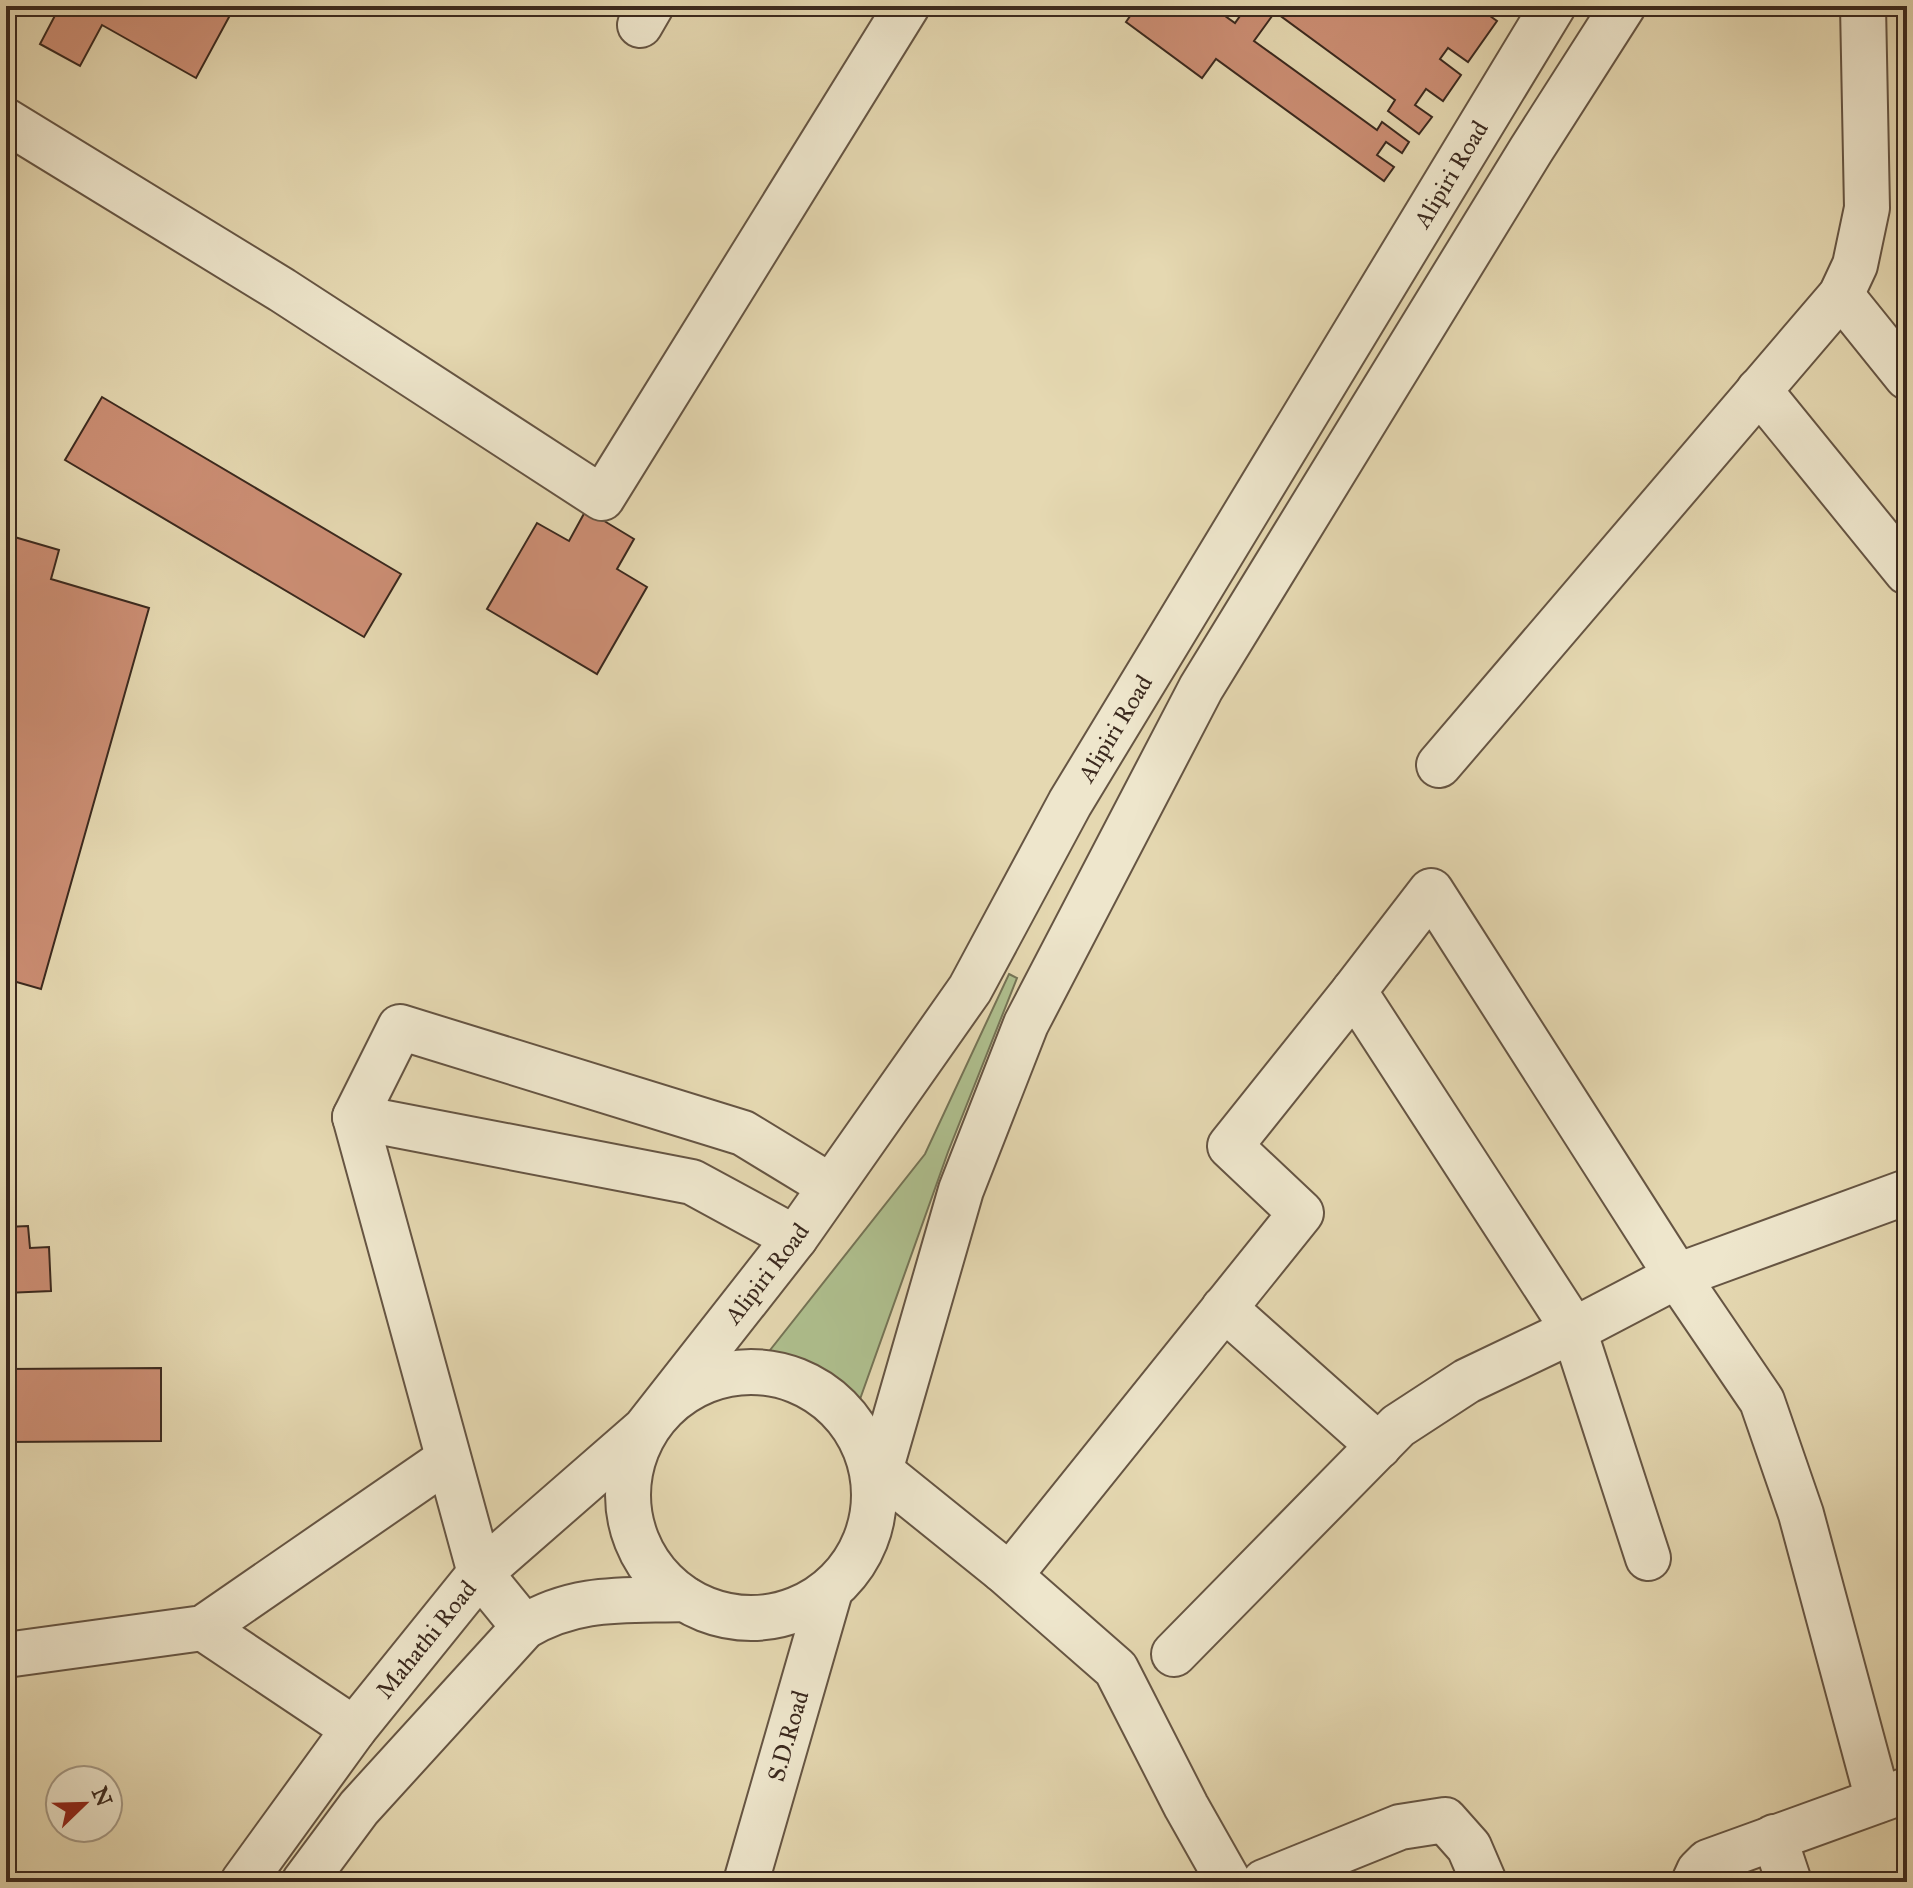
<svg xmlns="http://www.w3.org/2000/svg" width="1913" height="1888" font-family="'IM FELL Great Primer',serif">
  <style>
    .green { fill: #afc08f; stroke: #757456; stroke-width: 2 }
    .building { fill: #cc8e74; stroke: #3b291e; stroke-width: 2 }
    .lines { fill: none; stroke-linecap: round; stroke-linejoin: round }
    .minor-casing { stroke: #665543; stroke-width: 48 }
    .minor { stroke: #eee6cc; stroke-width: 44 }
    .labels { text-anchor: middle; dominant-baseline: central; stroke-width: 7; stroke-linejoin: round; paint-order: stroke }
    .street-label { font-size: 24px; fill: #3b291e; stroke: #eee6cc }
  </style>
  <rect width="100%" height="100%" fill="#e5d8b1"/>
  <filter id="stains"><feTurbulence type="fractalNoise" baseFrequency=".0025" numOctaves="4"/><feColorMatrix values="0 0 0 0 .2 0 0 0 0 .09 0 0 0 0 .02 0 0 0 .5 -.17"/></filter>
  <radialGradient id="worn" r=".72"><stop offset=".6" stop-color="#630" stop-opacity="0"/><stop offset="1" stop-color="#630" stop-opacity=".3"/></radialGradient>
  <path class="green" d="M1009,974L1017,978L948,1152L859,1402L812,1370L767,1354L925,1154Z"/>
  <g class="building">
    <path d="M60,6H235L196,78L102,25L80,66L40,44Z"/>
    <path d="M1137,6H1211L1235,23L1247,6H1476L1497,21L1468,62L1448,48L1440,59L1461,75L1443,101L1426,89L1415,105L1432,117L1419,134L1388,111L1395,100L1275,12L1254,41L1377,130L1382,122L1409,142L1402,153L1386,142L1377,155L1394,167L1384,181L1216,59L1202,78L1126,22Z"/>
    <path d="M102,397L401,574L364,637L65,460Z"/>
    <path d="M586,510L634,539L617,569L647,587L597,674L487,609L537,523L569,541Z"/>
    <path d="M11,536L59,550L51,579L149,608L41,989L6,979V555Z"/>
    <path d="M28,1226L30,1248L49,1247L51,1291L6,1293V1227Z"/>
    <path d="M161,1368V1441L6,1442V1369Z"/>
  </g>
  <g class="lines">
    <g class="minor-casing">
      <g id="minor">
        <path d="M640,25L651,6"/>
        <path d="M6,121L282,290L602,498L907,6"/>
        <path d="M1841,295L1907,377"/>
        <path d="M1759,390L1907,572"/>
        <path d="M1439,765L1841,295L1855,265L1867,208L1863,6"/>
        <path d="M355,1117L692,1182L795,1238"/>
        <path d="M1224,1308L1379,1446"/>
        <circle cx="751" cy="1495" r="123"/>
        <path d="M880,1471L1003,1570L1018,1565L1301,1213L1230,1146L1354,991"/>
        <path d="M875,1488L961,1190L1026,1024L1201,688L1531,150L1623,6"/>
        <path d="M1648,1558L1574,1330L1354,991L1431,891L1677,1276L1762,1401L1801,1514L1878,1800"/>
        <path d="M1003,1570L1116,1669L1186,1806L1229,1882"/>
        <path d="M524,1627L480,1573L355,1117L400,1027L743,1133L830,1186"/>
        <path d="M203,1628L354,1729"/>
        <path d="M1174,1654L1398,1426L1467,1381L1574,1330L1677,1276L1907,1192"/>
        <path d="M6,1655L203,1628L448,1459"/>
        <path d="M1774,1837L1789,1882"/>
        <path id="s1" d="M243,1882L354,1729L480,1573L645,1429L795,1238L970,989L1070,803L1553,6"/>
        <path d="M304,1882L359,1808L524,1627C577,1595 626,1601 685,1599"/>
        <path id="s2" d="M746,1882L830,1591"/>
        <path d="M1264,1882L1400,1827L1445,1820L1469,1847L1484,1882"/>
        <path d="M1694,1882L1699,1871L1708,1862L1907,1790"/>
      </g>
    </g>
    <use href="#minor" class="minor"/>
  </g>
  <g class="labels">
    <g class="street-label">
      <text stroke="none"><textPath href="#s1" startOffset="2102">Alipiri Road</textPath></text>
      <text stroke="none"><textPath href="#s1" startOffset="1454">Alipiri Road</textPath></text>
      <text stroke="none"><textPath href="#s1" startOffset="806">Alipiri Road</textPath></text>
      <text stroke="none"><textPath href="#s1" startOffset="304">Mahathi Road</textPath></text>
      <text stroke="none"><textPath href="#s2" startOffset="152">S.D.Road</textPath></text>
    </g>
  </g>
  <rect width="1913" height="1888" fill="none" stroke="#e5d8b1" stroke-width="32"/>
  <rect x="8" y="8" width="1897" height="1872" fill="none" stroke="#3b291e" stroke-width="4"/>
  <rect x="16" y="16" width="1881" height="1856" fill="none" stroke="#3b291e" stroke-width="2"/>
  <g transform="translate(84 1804) rotate(67)"><circle r="38" fill="#eee6cc" stroke="#a69a86" stroke-width="2"/>
  <path d="M0-6L14 30L0 20L-14 30Z" fill="#8f2418"/>
  <text y="-12" font-size="22" font-weight="bold" text-anchor="middle" fill="#3b291e">N</text>
  </g>
  <rect width="100%" height="100%" filter="url(#stains)"/>
  <rect width="100%" height="100%" fill="url(#worn)"/>
</svg>
